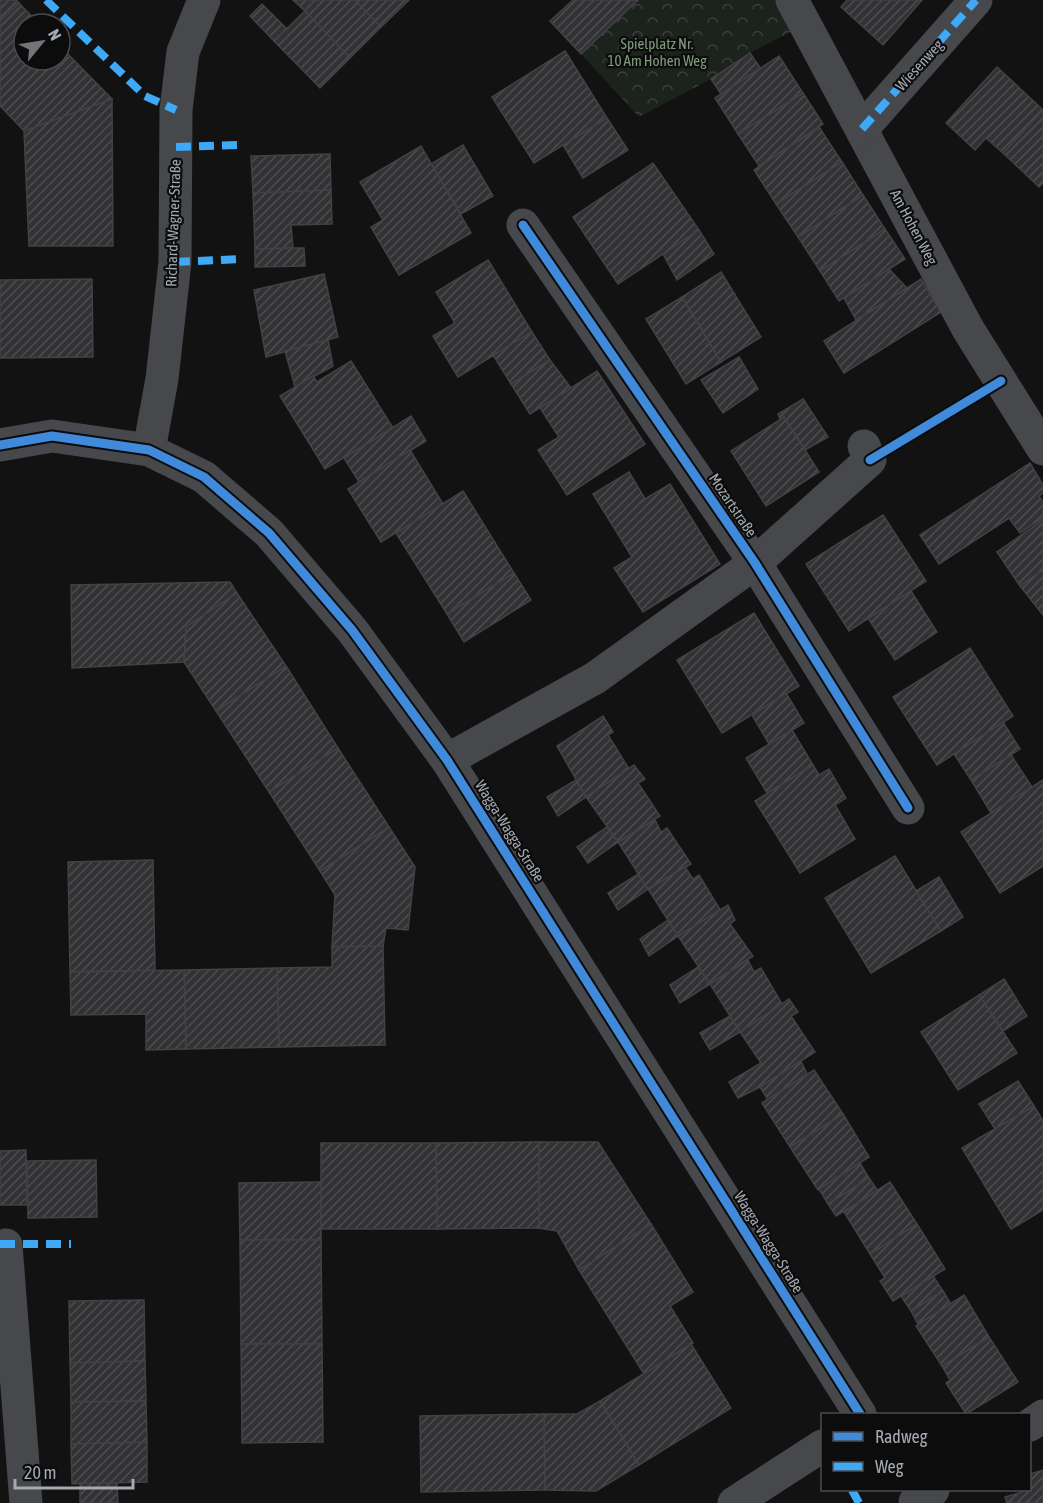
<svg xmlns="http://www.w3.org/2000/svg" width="1043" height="1503" font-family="'Asap Condensed',sans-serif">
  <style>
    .forest { fill: url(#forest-crowns) }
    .building { fill: url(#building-hatch); stroke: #414245; stroke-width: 1.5 }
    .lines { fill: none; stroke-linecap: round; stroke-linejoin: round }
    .minor { stroke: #46484b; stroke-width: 33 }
    .quiet { stroke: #3fa9f5; stroke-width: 8; stroke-dasharray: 15 8; stroke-linecap: butt }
    .cycleway-casing { stroke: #0c0c0d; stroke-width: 13 }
    .cycleway { stroke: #408adc; stroke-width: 9 }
    .labels { text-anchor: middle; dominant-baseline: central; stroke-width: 4.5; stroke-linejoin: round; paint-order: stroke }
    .park-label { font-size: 15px; fill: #7e9c7c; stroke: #0c0c0d }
    .street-label { font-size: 15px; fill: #a4aab2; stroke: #0c0c0d }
  </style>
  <defs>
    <pattern id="forest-crowns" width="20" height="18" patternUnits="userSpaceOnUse" patternTransform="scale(1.5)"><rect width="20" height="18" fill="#1c221c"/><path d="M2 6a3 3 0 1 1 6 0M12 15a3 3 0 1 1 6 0" fill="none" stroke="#3a3f3b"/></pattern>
    <pattern id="building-hatch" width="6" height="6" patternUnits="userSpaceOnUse" patternTransform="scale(1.5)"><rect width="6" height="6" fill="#323234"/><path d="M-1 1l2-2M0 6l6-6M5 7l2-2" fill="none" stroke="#4d4d4f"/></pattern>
  </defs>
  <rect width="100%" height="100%" fill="#121212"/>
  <path class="forest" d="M638,0H777L794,30L750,53L711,79L639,117L581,54Z"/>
  <g class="building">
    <path d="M0,0H16L19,3L0,21Z"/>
    <path d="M293,0H316L305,11Z"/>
    <path d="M316,0H355L381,27L350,58L305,11Z"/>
    <path d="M355,0H409L381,27Z"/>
    <path d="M573,0H638L581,54L550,21Z"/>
    <path d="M847,0H922L883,45L841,7Z"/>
    <path d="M19,3L39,24H24V60H60V46L112,99L24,131L0,106V21Z"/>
    <path d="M262,4L287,29L274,41L250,16Z"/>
    <path d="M305,11L350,58L320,88L274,41Z"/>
    <path d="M565,51L607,118L534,163L492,97Z"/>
    <path d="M750,53L761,69L721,94L711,79Z"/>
    <path d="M779,56L803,93L738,134L715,98Z"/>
    <path d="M997,67L1043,110L1003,153L986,138L975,150L946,123Z"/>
    <path d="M803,93L823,124L759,166L738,134Z"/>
    <path d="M112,99L113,246H29L24,131Z"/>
    <path d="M1043,110V183L1039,187L1003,153Z"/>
    <path d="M607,118L628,150L583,178L563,145Z"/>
    <path d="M819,127L842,162L776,204L754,170Z"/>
    <path d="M463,145L493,196L461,214L431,164Z"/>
    <path d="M421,146L471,233L399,275L371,227L383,220L360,182Z"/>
    <path d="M330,154L331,190L253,193L251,156Z"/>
    <path d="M842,162L863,195L798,237L776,204Z"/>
    <path d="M653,163L699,230L618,284L573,217Z"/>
    <path d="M331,190L332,224L291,225L293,248L255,249L253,193Z"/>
    <path d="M863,195L885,229L820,271L798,237Z"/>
    <path d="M885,229L905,259L839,301L820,271Z"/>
    <path d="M699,230L714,254L677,280L663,254Z"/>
    <path d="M293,248H304L305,266L255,267V249Z"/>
    <path d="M488,260L532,332L458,377L433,336L455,323L436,292Z"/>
    <path d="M889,269L907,288L856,320L844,298Z"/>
    <path d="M721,272L761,337L721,362L682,297Z"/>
    <path d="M324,274L338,337L266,357L254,290Z"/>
    <path d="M92,279L93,357L0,358V280Z"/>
    <path d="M921,279L941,312L844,373L824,341Z"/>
    <path d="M682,297L721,362L686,384L646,319Z"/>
    <path d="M532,332L550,360L511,384L493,355Z"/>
    <path d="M328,340L333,366L295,387L285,351Z"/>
    <path d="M739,357L758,389L723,413L701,380Z"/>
    <path d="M550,360L571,388L530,414L511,384Z"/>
    <path d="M351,361L393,428L325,469L280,396L313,376L317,382Z"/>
    <path d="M597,371L645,444L567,495L538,450L559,437L540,408Z"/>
    <path d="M803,399L828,437L805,450L784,417L780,419L778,414Z"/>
    <path d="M411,416L426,441L359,482L344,458Z"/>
    <path d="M784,417L819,472L766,506L731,451Z"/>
    <path d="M410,450L443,504L381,542L348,489Z"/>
    <path d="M1030,463L1043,485V493L1039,496L1043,502V518L1020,533L1009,518L939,564L920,535Z"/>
    <path d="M629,472L645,499L670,484L720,564L643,612L614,568L632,557L593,494Z"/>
    <path d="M463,491L514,573L447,614L396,533Z"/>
    <path d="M883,515L926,581L849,631L806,564Z"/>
    <path d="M1043,520V570L1020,586L997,552Z"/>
    <path d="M1043,570V615L1020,586Z"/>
    <path d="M514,573L531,600L464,642L447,614Z"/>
    <path d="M230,582L237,593L186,627L184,662L72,668L71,585Z"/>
    <path d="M911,591L937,632L895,660L868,618Z"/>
    <path d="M237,593L286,666L216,711L184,662L186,627Z"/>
    <path d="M754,613L799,686L722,733L677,660Z"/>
    <path d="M970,648L1013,716L937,765L893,697Z"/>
    <path d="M286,666L338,748L269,792L216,711Z"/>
    <path d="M786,693L804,723L769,744L752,715Z"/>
    <path d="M603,716L613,732L608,735L629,769L586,797L557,746Z"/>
    <path d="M1003,722L1020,749L971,780L954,754Z"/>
    <path d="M792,730L813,765L767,793L746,758Z"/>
    <path d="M338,748L389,827L320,871L269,792Z"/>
    <path d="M1011,755L1032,787L991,813L971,780Z"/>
    <path d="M634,765L645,779L638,783L660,816L618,842L586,797Z"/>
    <path d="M813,765L819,775L829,769L846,798L835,805L855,839L800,873L755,801Z"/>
    <path d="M576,780L586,797L558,816L547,797Z"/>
    <path d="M1043,780V866L1000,893L961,832Z"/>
    <path d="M655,820L661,832L667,828L691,864L648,889L618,842Z"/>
    <path d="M389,827L415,867L408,930L386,928L383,946L332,947L335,895L320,871Z"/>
    <path d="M607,827L618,842L588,863L577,847Z"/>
    <path d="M895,856L941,931L871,973L825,898Z"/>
    <path d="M153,860L155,970L70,972L68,862Z"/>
    <path d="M685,867L693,879L699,875L721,911L678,936L648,889Z"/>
    <path d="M638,874L648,889L618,910L608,893Z"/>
    <path d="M939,877L963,917L941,931L916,891Z"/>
    <path d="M728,905L735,920L730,924L753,956L710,984L678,936Z"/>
    <path d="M668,920L678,936L649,956L640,939Z"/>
    <path d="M383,946L385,1045L279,1047L277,968L332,967V947Z"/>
    <path d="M748,960L754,972L761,968L782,1004L740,1032L710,984Z"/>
    <path d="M698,967L710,984L680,1003L670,985Z"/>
    <path d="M277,968L279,1047L186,1049L184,970Z"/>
    <path d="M184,970L186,1049L146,1050V1014L71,1015L70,972Z"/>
    <path d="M1004,979L1027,1016L1003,1031L979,995Z"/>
    <path d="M979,995L1017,1053L958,1090L921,1032Z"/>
    <path d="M789,999L798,1012L791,1016L815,1052L760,1087L738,1098L729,1082L761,1063L740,1032Z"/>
    <path d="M730,1016L740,1032L710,1050L700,1033Z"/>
    <path d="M801,1061L807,1074L768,1100L760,1087Z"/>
    <path d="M814,1070L843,1114L790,1147L762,1103Z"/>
    <path d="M1018,1081L1034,1106L995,1129L979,1104Z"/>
    <path d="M1034,1106L1043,1121V1210L1011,1229L962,1148Z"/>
    <path d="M843,1114L869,1157L818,1190L790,1147Z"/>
    <path d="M539,1142H598L651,1224L579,1270L557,1231L539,1228Z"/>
    <path d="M539,1142V1228L437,1229L436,1143Z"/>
    <path d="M321,1143H436L437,1229H321Z"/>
    <path d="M26,1150L27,1205H0V1151Z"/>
    <path d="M96,1160L97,1217L28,1218L27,1161Z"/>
    <path d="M860,1163L869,1178L828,1204L819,1189Z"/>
    <path d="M869,1178L878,1191L836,1216L828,1204Z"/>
    <path d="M321,1182V1240H240L239,1183Z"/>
    <path d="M890,1182L917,1224L870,1254L844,1212Z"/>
    <path d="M651,1224L693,1292L670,1306L693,1343L644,1374L579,1270Z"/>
    <path d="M917,1224L945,1269L893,1301L880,1281L885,1278L870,1254Z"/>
    <path d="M240,1240H321L322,1344H241Z"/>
    <path d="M933,1276L943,1291L911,1311L901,1296Z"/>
    <path d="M943,1291L951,1304L918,1324L911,1311Z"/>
    <path d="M964,1295L989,1337L942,1366L916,1326Z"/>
    <path d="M144,1300L145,1361L70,1363L69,1301Z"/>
    <path d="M989,1337L1018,1382L966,1414L946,1383L950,1380L942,1366Z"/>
    <path d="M241,1344H322L323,1442L242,1443Z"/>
    <path d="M691,1344L731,1408L639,1465L600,1401Z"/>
    <path d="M145,1361L146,1401L71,1402L70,1363Z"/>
    <path d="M146,1401L147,1442L71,1444V1402Z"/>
    <path d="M600,1401L639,1465L596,1491L545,1490L544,1414H577Z"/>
    <path d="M544,1414L545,1490L421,1492L420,1416Z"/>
    <path d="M147,1442V1482L72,1484L71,1444Z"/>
    <path d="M1043,1470V1503H1007L1005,1497L1022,1492L1021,1490H1030V1474Z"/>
    <path d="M80,1483H117L118,1503H80Z"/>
  </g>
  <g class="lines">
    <g class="minor">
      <path d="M792,0L968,329L1043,449"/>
      <path d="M862,129L976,0"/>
      <path d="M523,225L755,563L908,808"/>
      <path d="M0,445L52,436L149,450L204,477L269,533L352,630L447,760L860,1414"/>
      <path d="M149,450L162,379L175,262L176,110L183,52L204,0"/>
      <path d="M447,760L595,678L755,563L870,460L864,446"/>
      <path d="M6,1245L26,1503"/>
      <path d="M1030,1425L1043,1416"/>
      <path d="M915,1502L933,1490"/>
      <path d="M734,1503L822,1446"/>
    </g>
    <g class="quiet">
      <path d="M46,0L145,96L176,110"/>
      <path d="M862,129L976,0"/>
      <path d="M176,147L240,145"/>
      <path d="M175,262L243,259"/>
      <path d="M0,1244H71"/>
      <path d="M852,1490L859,1503"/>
    </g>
    <g class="cycleway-casing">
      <g id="cycleway">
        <path d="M523,225L755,563L908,808"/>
        <path d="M0,445L52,436L149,450L204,477L269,533L352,630L447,760L860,1414"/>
        <path d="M870,460L1001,381"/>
      </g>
    </g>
    <use href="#cycleway" class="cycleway"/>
  </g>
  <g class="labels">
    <g class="park-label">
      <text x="657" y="43">Spielplatz Nr.<tspan x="657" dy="17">10 Am Hohen Weg</tspan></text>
    </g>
    <g class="street-label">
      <text transform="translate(919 65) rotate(-48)">Wiesenweg</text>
      <text transform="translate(173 223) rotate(-88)">Richard-Wagner-Straße</text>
      <text transform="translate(914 227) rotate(62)">Am Hohen Weg</text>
      <text transform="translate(733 505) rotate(56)">Mozartstraße</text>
      <text transform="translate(510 831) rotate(58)">Wagga-Wagga-Straße</text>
      <text transform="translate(769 1242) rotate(58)">Wagga-Wagga-Straße</text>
    </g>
  </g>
  <rect x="821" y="1413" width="210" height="78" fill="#0c0c0d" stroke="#494b4f" stroke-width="1.5"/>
  <rect x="833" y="1432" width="30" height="9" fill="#408adc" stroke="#494b4f" stroke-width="1.5"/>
  <text x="875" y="1443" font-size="18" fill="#a4aab2">Radweg</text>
  <rect x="833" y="1462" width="30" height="9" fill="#3fa9f5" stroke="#494b4f" stroke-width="1.5"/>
  <text x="875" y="1473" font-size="18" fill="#a4aab2">Weg</text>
  <g transform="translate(42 42) rotate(60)"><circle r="28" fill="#0c0c0d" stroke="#494b4f" stroke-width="1.5"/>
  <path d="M0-4.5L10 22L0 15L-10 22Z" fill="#71757a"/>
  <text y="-9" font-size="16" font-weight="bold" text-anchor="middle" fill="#a4aab2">N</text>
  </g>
  <path d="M15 1479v9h118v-9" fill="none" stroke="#a4aab2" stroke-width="3"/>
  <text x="24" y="1479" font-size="18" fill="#a4aab2" stroke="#0c0c0d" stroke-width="4.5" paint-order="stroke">20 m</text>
</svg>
